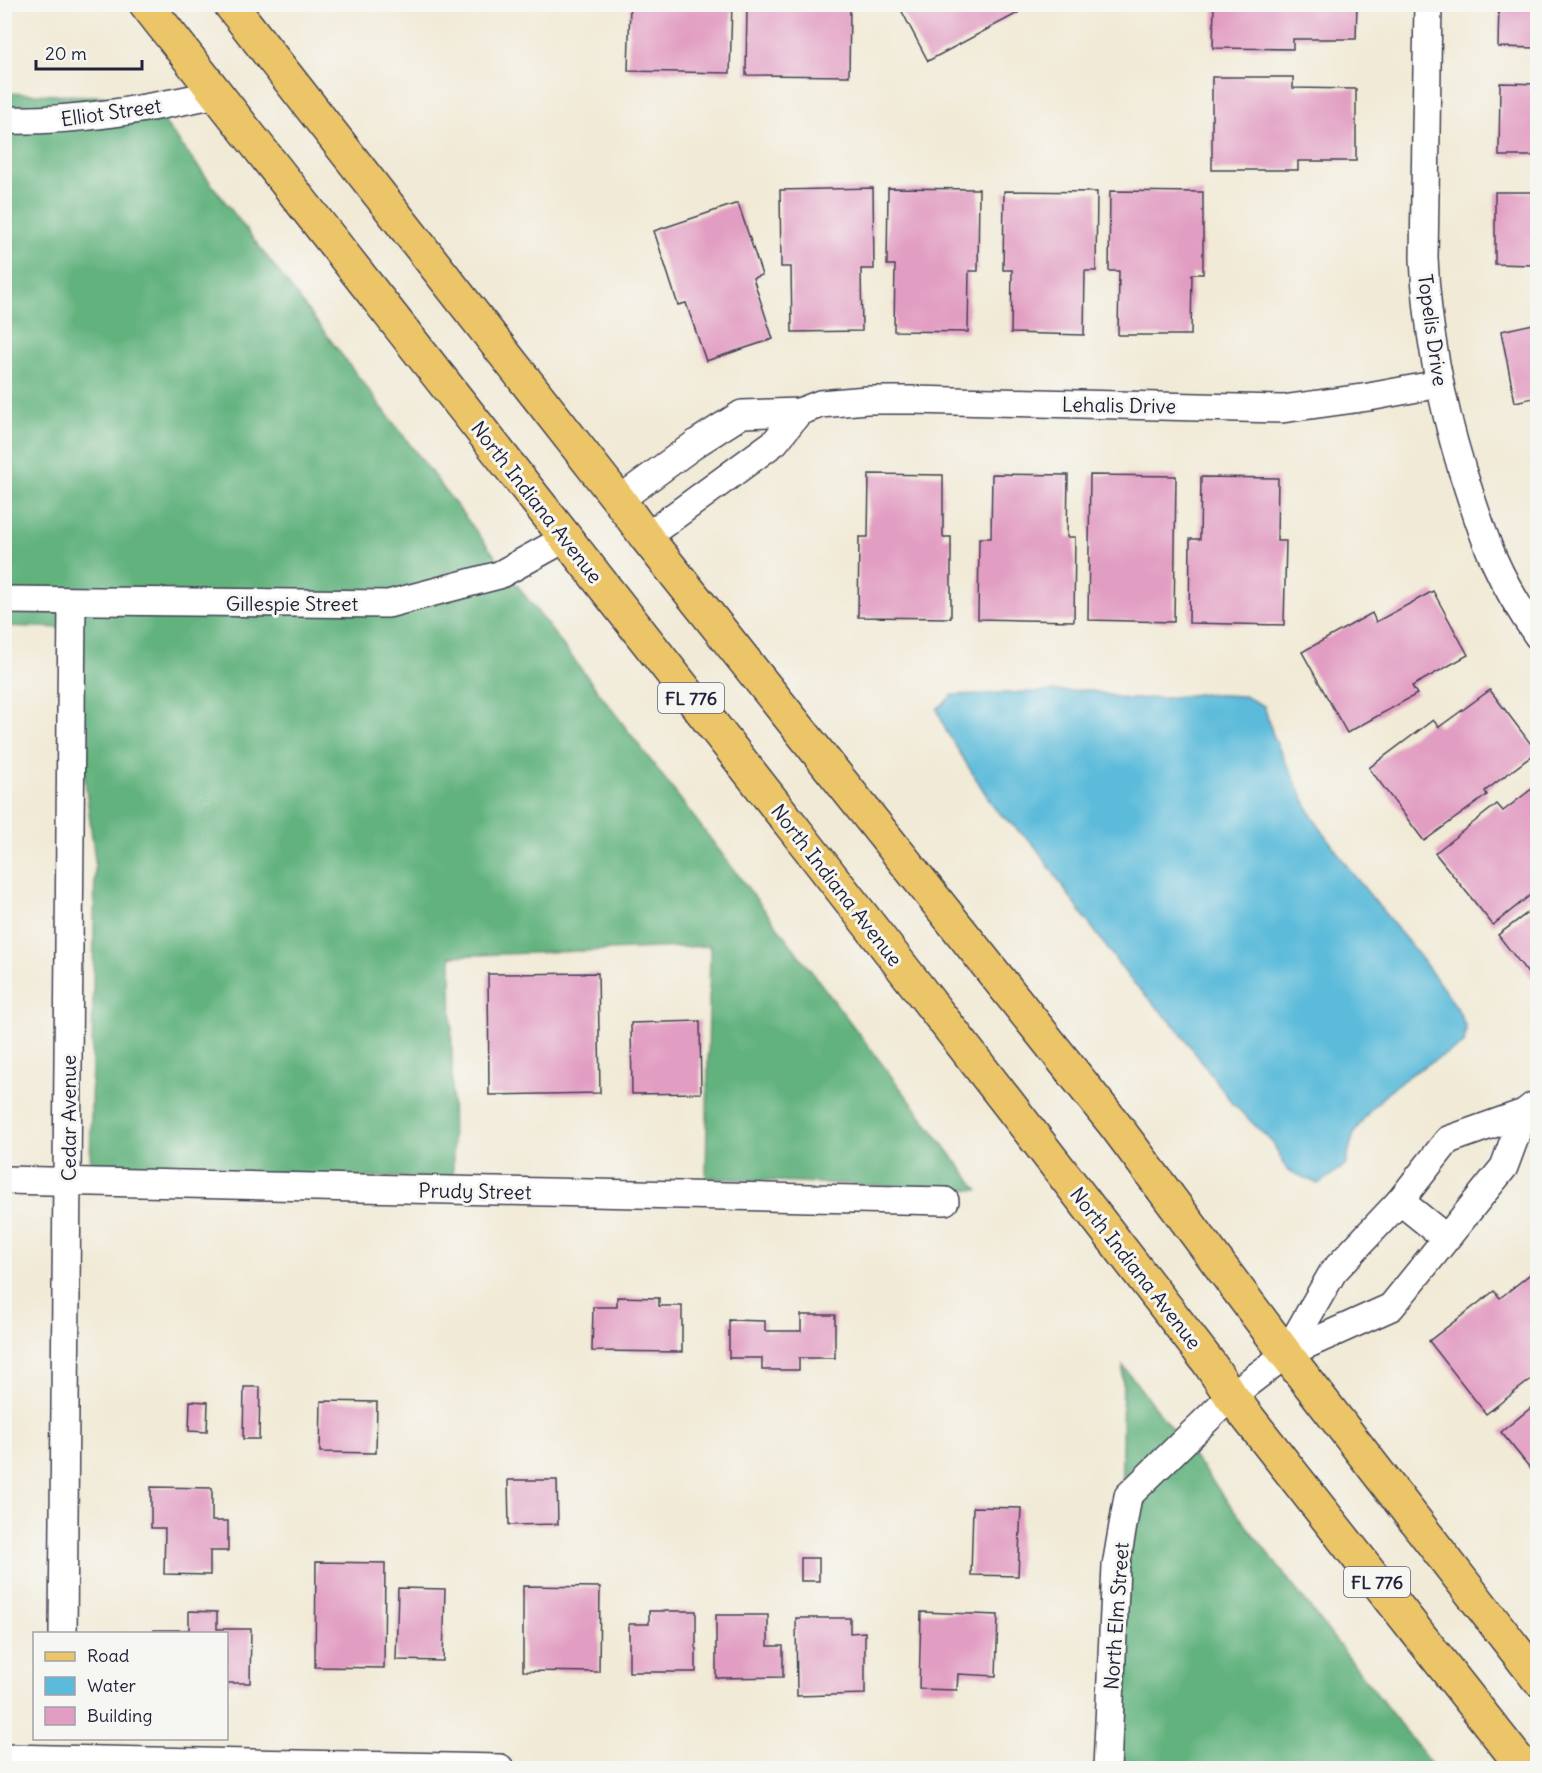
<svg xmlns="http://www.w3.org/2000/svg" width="1542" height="1773" font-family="Delius,sans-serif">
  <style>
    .forest { fill: #62b27e; stroke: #426a5c; stroke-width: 1.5 }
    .water { fill: #5cbbda; stroke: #3f6e8a; stroke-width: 1.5 }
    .building { fill: #e29dc2 }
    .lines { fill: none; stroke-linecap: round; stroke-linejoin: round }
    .minor-casing { stroke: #414052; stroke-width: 30 }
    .primary-casing { stroke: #414052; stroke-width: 36 }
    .minor { stroke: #fff; stroke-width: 27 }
    .primary { stroke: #ecc569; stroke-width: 33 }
    .labels { text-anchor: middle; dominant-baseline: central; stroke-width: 6; stroke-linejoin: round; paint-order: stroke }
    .shield { fill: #f6f6f2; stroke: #626272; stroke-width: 1.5 }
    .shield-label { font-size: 18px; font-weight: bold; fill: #22223b }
    .street-label { font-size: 20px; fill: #22223b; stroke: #f6f6f2 }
  </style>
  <rect width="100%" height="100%" fill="#f6f6f2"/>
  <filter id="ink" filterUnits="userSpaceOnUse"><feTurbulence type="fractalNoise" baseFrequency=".0167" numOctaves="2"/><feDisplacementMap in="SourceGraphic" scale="12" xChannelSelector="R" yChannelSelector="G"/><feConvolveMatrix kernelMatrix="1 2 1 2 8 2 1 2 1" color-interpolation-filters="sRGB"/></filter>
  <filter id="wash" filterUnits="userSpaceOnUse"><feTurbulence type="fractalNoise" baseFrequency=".008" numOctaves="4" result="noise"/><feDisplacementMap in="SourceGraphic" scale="24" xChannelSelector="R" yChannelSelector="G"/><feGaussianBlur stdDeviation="1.35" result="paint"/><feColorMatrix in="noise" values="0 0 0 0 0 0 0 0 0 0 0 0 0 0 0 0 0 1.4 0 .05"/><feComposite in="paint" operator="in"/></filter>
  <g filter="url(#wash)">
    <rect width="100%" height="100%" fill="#f1ead6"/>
    <g class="forest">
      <path d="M5,93L146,98L978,1190L706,1178L710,946L451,956L453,1177L90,1180L95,861L66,628L5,626Z"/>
      <path d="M1123,1366L1434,1768H1118Z"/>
    </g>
    <path class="water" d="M1088,690L1126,699L1166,698L1198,694L1244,696L1264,706L1274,738L1313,818L1352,873L1421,958L1457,1008L1466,1027L1464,1044C1422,1066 1381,1089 1356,1130C1350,1140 1349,1155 1345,1166L1318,1184L1287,1170L1273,1143L1232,1103L1176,1027L1129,978L1072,900L1035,846L995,809L946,731L937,709L953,695Z"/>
    <g id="blocks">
      <g class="building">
        <path d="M630,4H732L730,73L628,71Z"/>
        <path d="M747,4H850L849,76L746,75Z"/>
        <path d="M898,4H1013L1018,13L928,61Z"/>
        <path d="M1214,4H1357L1356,39H1293V49L1213,48Z"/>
        <path d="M1499,4H1538V48L1498,47Z"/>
        <path d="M1212,77H1293V88L1356,89V161H1298V170H1212Z"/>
        <path d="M1500,83L1538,84V156H1499Z"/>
        <path d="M873,188L874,269H861L862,331L792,332L791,267H781L780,190Z"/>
        <path d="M888,188L979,189L978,271H969L968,332L894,331L895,265H887Z"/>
        <path d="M1004,191L1097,192L1096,271H1085L1084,335L1011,333L1012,270H1003Z"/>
        <path d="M1110,191L1203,192V274H1192L1191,335H1118L1119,271H1109Z"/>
        <path d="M1495,192H1538V265L1495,264Z"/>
        <path d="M738,203L762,275L753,278L773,339L706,361L686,303L678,305L654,231Z"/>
        <path d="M1538,323V397L1515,402L1501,331Z"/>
        <path d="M1538,458V476H1537L1531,461Z"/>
        <path d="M869,474L943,475V537H951V618L858,617L859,537H868Z"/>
        <path d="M992,474L1068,475L1067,537H1075L1074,621L978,619L979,538H991Z"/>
        <path d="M1090,475L1176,476L1174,622L1088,620Z"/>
        <path d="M1201,477L1278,478L1277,541H1286L1284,625L1189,623L1190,539H1200Z"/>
        <path d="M1433,591L1468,655L1412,686L1417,694L1347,733L1302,652L1372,613L1376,622Z"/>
        <path d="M1490,690L1537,752L1485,791L1487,795L1424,841L1369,768L1433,720L1439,727Z"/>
        <path d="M1538,784V889L1493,925L1435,853L1497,804L1503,811Z"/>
        <path d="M1538,905V986L1498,935Z"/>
        <path d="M598,973L600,1093L489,1095L488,974Z"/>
        <path d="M700,1021L701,1093L632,1094L631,1023Z"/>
        <path d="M1538,1268V1374L1486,1414L1429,1341L1494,1291L1500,1298Z"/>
        <path d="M617,1297L659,1298V1306H682V1352L592,1351L593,1307H617Z"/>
        <path d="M801,1315H835V1358H799V1370H762V1358H729V1320L765,1321V1331H801Z"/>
        <path d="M244,1387H260L259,1439H243Z"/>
        <path d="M190,1401L208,1402L207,1432L189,1431Z"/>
        <path d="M321,1401L377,1402L376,1453L320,1452Z"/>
        <path d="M1538,1402V1478L1501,1432Z"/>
        <path d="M508,1480H557L558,1524L509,1525Z"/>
        <path d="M151,1487L212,1488V1521H228V1551H210V1575L164,1574L165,1528H151Z"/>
        <path d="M973,1507L1021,1508L1018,1576L971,1575Z"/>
        <rect x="801" y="1558" width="18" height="23"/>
        <path d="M316,1562L385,1563L384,1668L315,1667Z"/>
        <path d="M523,1586L600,1587L599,1672L523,1671Z"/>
        <path d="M398,1588L445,1589L443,1661L396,1660Z"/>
        <path d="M189,1611L217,1612V1629H251L250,1683H226V1634H154V1630H189Z"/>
        <path d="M649,1611H696V1672H629V1624H649Z"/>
        <path d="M921,1612L998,1615L996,1676L958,1674L957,1690L919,1689Z"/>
        <path d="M716,1615H768V1646H783V1677L716,1678Z"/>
        <path d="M796,1618H850V1633L865,1632V1694L797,1696Z"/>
      </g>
    </g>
  </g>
  <g filter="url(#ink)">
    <use href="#blocks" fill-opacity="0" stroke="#414052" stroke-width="1.5"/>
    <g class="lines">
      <g class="minor-casing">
        <g id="minor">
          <path d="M1428,4L1424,258C1427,331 1441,401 1462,470C1472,500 1481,531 1494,560C1506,587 1521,612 1538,636"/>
          <path d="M4,120C77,122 146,109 216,94"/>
          <path d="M619,500L698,442L742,414L799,412L820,404L867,400H913L1282,409L1369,397L1439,384"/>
          <path d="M646,537L775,442L799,412"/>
          <path d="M4,600L388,604L499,575L566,538"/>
          <path d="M4,1180L945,1201"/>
          <path d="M1400,1201L1446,1238"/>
          <path d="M1286,1354L1333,1272L1400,1201L1448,1140L1524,1113L1533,1106"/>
          <path d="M63,1634L72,602"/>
          <path d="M4,1758L500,1768"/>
          <path d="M1107,1768L1116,1566L1128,1496L1231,1396L1286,1354L1391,1307L1504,1167L1524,1113"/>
        </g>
      </g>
      <g class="primary-casing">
        <g id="primary">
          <path d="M146,4C501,456 858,907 1209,1363L1231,1396L1524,1768"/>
          <path d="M230,4L619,500L646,537L1115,1125L1286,1354L1538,1679"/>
        </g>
      </g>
      <use href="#minor" class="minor"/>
      <use href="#primary" class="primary"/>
    </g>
  </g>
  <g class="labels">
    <g class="shield">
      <rect x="658" y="683" width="66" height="30" rx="4.5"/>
      <rect x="1344" y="1567" width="66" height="30" rx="4.5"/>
    </g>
    <g class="shield-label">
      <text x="691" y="698">FL 776</text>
      <text x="1377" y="1582">FL 776</text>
    </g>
    <g class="street-label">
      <text transform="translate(111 112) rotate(-8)">Elliot Street</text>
      <text transform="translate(1433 330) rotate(82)">Topelis Drive</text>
      <text transform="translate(1119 405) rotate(1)">Lehalis Drive</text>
      <text transform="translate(537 502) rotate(52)">North Indiana Avenue</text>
      <text x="292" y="603">Gillespie Street</text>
      <text transform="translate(837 885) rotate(52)">North Indiana Avenue</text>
      <text transform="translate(68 1118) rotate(-90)">Cedar Avenue</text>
      <text transform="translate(475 1191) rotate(1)">Prudy Street</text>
      <text transform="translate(1136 1268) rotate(52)">North Indiana Avenue</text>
      <text transform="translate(1116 1616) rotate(-86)">North Elm Street</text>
    </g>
  </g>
  <rect width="1542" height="1773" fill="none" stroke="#f6f6f2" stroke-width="24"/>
  <rect x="33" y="1632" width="195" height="108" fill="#f6f6f2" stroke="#a1a1a9" stroke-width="1.5"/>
  <rect x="45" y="1652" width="30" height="9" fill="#ecc569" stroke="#a1a1a9" stroke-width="1.5"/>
  <text x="87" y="1662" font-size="18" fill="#22223b">Road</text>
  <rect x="45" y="1677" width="30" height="18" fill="#5cbbda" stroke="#a1a1a9" stroke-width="1.5"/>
  <text x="87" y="1692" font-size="18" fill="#22223b">Water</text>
  <rect x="45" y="1707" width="30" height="18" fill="#e29dc2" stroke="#a1a1a9" stroke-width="1.5"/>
  <text x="87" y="1722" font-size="18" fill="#22223b">Building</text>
  <path d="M36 60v9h106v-9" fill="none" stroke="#22223b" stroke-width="3"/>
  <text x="45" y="60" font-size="18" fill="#22223b" stroke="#f6f6f2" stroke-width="4.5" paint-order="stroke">20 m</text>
</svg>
